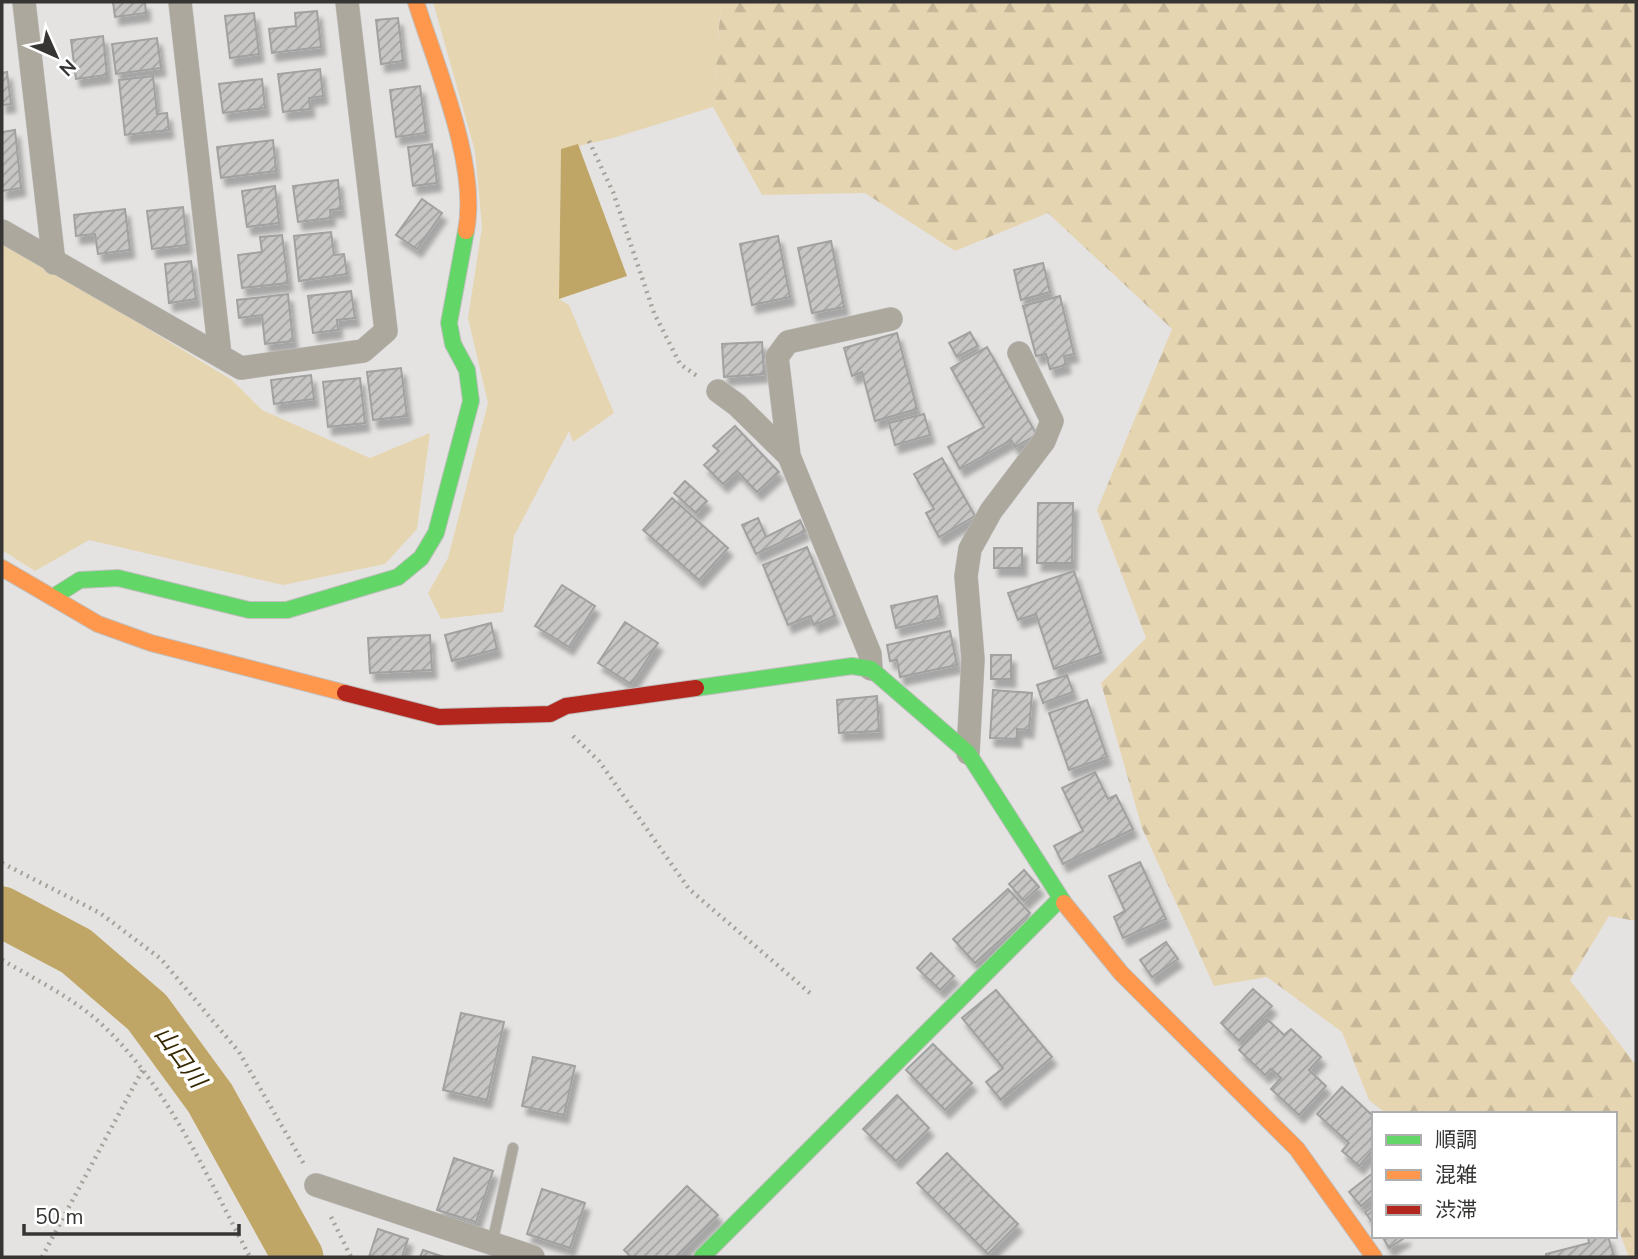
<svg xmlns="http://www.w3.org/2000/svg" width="1638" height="1259" font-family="'Nunito Sans','Noto Sans JP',sans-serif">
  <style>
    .grass { fill: #e6d5b1 }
    .forest { fill: url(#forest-firs) }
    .water { fill: #c0a666 }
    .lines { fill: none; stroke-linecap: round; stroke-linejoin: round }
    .river { stroke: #c0a666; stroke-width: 51 }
    .building { fill: url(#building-hatch); stroke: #a1a1a0; stroke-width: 2; filter: url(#shadow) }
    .lane-casing { stroke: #c1c0bf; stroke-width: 12 }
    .street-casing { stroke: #c1c0bf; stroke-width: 24 }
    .fast-casing { stroke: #c1c0bf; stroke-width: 18 }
    .slow-casing { stroke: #c1c0bf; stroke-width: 18 }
    .jam-casing { stroke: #c1c0bf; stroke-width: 18 }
    .path { stroke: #a6a29b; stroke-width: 4.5; stroke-dasharray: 2 5; stroke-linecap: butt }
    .lane { stroke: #aca89d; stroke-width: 10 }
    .street { stroke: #aca89d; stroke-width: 23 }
    .fast { stroke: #63d668; stroke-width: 16 }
    .slow { stroke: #ff974d; stroke-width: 16 }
    .jam { stroke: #b3261e; stroke-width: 16 }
    .labels { text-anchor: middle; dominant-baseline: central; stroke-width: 7; stroke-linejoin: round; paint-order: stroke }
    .water-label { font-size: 23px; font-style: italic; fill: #362800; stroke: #fff }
  </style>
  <defs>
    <pattern id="forest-firs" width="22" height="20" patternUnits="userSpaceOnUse" patternTransform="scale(1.75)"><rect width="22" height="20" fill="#e6d5b1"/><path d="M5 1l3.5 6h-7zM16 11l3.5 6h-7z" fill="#c6b799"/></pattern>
    <pattern id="building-hatch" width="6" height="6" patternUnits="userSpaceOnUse" patternTransform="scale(1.75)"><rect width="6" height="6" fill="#c7c6c5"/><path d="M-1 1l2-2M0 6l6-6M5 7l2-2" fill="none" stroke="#a2a2a1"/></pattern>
    <filter id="shadow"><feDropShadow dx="4.5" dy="8" stdDeviation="2" flood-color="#0004"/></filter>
  </defs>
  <rect width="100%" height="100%" fill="#e4e3e2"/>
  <g class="grass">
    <path d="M433,2H721L713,107L613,138L561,150L559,299L569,305L614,413L573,442L569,431L514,536L503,612L441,619L428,593L448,558L488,403L468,318L482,227L475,151Z"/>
    <path d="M2,240L232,380L262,410L370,458L430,433L417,529L385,564L283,585L89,540L35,571L2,550Z"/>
  </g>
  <path class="forest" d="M721,2H1636V921L1609,916L1570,980L1636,1065V1257H1629L1615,1221V1114H1387L1369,1100L1342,1032L1267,977L1214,986L1142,828L1101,683L1146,638L1097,510L1172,329L1048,213L955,251L865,193L762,195L713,107Z"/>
  <path class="water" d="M578,144L627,276L559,299L561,149Z"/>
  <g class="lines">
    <path class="river" d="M2,912L76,951L147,1012L210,1098L298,1257"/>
  </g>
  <g class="building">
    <path d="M113,2H145L146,13L115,17Z"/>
    <path d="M317,11L321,47L272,53L269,29L296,26L295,13Z"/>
    <path d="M254,13L259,54L230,58L225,16Z"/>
    <path d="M398,18L403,61L381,64L376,20Z"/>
    <path d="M103,36L107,75L76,79L71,40Z"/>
    <path d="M157,38L161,68L116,74L112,44Z"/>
    <path d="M320,69L323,96L309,98L310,109L283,112L278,74Z"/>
    <path d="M7,72L11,104L2,105V73Z"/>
    <path d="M153,76L157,114L167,113L169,130L125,135L119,80Z"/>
    <path d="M262,79L265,108L223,113L219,84Z"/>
    <path d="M420,86L426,133L396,137L390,90Z"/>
    <path d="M15,130L21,188L2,191V132Z"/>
    <path d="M273,140L276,171L221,178L217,147Z"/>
    <path d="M432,144L437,183L413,186L408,147Z"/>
    <path d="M338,180L341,209L330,210L331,218L298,222L293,186Z"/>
    <path d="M275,186L279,223L247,227L242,191Z"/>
    <path d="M422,199L442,213L417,249L396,235Z"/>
    <path d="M183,207L187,245L152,249L147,211Z"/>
    <path d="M125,209L130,250L98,254L95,234L76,236L74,215Z"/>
    <path d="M331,232L334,255L344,254L347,274L299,281L294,236Z"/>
    <path d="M282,235L288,283L242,288L238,255L262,252L260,237Z"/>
    <path d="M778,236L790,297L752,305L740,244Z"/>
    <path d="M831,241L844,307L812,313L798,248Z"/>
    <path d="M191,261L196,299L169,303L165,264Z"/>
    <path d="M1043,263L1050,292L1021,300L1014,270Z"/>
    <path d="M351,291L355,318L337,320L338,330L313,333L308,296Z"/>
    <path d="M288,294L293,341L265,344L262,315L239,318L237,300Z"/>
    <path d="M1060,296L1074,354L1064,356L1066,365L1050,369L1046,354L1036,356L1023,306Z"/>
    <path d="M970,332L978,346L957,357L949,343Z"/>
    <path d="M897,333L917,409L875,421L862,372L852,376L844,348Z"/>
    <path d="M762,342L764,374L724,377L722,344Z"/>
    <path d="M987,347L1037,435L1015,447L1011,440L960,469L948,447L984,427L951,368Z"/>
    <path d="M401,368L407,416L373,420L367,372Z"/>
    <path d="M311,375L314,399L274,404L271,380Z"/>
    <path d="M360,378L365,423L328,427L323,382Z"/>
    <path d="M924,414L930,435L895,445L889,423Z"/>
    <path d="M735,426L779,472L757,492L737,471L723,484L704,465L719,451L713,446Z"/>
    <path d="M942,458L975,516L939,537L926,513L934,509L914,474Z"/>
    <path d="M685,481L707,501L696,513L674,493Z"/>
    <path d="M672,498L728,548L699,580L643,530Z"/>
    <path d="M1038,503H1073L1072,563H1037Z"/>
    <path d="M758,518L766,537L800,520L805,531L756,554L742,525Z"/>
    <path d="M807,547L835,616L814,625L810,616L788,625L763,565Z"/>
    <rect x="994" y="548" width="28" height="20"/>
    <path d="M1074,571L1101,653L1054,669L1036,614L1018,620L1008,593Z"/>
    <path d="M562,585L595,606L569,647L535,626Z"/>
    <path d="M937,596L941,618L896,628L891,606Z"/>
    <path d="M625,622L658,643L631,684L598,663Z"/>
    <path d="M491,623L497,649L452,661L445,635Z"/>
    <path d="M950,631L957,665L900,677L897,660L890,661L887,645Z"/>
    <path d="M430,635L432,670L370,673L368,638Z"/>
    <rect x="991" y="655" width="20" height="24"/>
    <path d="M1067,675L1073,692L1043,703L1037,685Z"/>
    <path d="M993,690L1032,693L1029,730L1017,729V739L990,738Z"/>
    <path d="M877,696L879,731L839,733L837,700Z"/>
    <path d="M1087,700L1107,757L1069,770L1049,713Z"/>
    <path d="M1095,772L1108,799L1116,795L1133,829L1063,864L1054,846L1083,831L1062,788Z"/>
    <path d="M1140,862L1166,919L1123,938L1114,917L1125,911L1109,876Z"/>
    <path d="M1024,870L1039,887L1024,901L1009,884Z"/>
    <path d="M1008,889L1030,913L975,963L953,939Z"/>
    <path d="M1166,942L1178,959L1152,977L1140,960Z"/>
    <path d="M931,953L954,976L940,990L917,968Z"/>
    <path d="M1253,989L1272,1006L1239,1041L1221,1023Z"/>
    <path d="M996,990L1052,1057L1001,1100L986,1082L1003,1068L962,1018Z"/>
    <path d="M461,1013L504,1022L487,1100L443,1090Z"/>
    <path d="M1267,1019L1284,1035L1291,1029L1321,1057L1309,1070L1326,1086L1299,1115L1271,1089L1281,1078L1271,1069L1265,1075L1239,1050Z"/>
    <path d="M933,1044L972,1083L945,1110L906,1070Z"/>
    <path d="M533,1057L575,1066L564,1115L522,1106Z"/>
    <path d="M1342,1087L1374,1117V1135L1371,1138L1374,1141V1149L1359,1166L1342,1151L1349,1143L1317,1114Z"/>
    <path d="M897,1095L929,1128L896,1161L863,1129Z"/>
    <path d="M947,1153L1018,1224L988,1254L917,1183Z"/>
    <path d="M454,1158L493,1171L476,1222L437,1210Z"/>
    <path d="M1374,1172V1195L1361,1206L1349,1192Z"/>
    <path d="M687,1186L718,1215L676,1257H631L624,1250Z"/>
    <path d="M542,1189L585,1203L570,1248L527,1234Z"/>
    <path d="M1374,1206V1225L1365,1212Z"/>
    <path d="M378,1229L408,1239L402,1257H369Z"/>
    <path d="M1382,1236H1406V1237L1389,1248Z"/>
    <path d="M1588,1236H1608L1614,1257H1546V1254L1589,1243Z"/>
    <path d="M423,1250L444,1257H420Z"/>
  </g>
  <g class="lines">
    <g class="lane-casing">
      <path id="lane" d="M492,1244L513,1148"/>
    </g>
    <g class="street-casing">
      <g id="street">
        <path d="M24,2L54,263"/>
        <path d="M180,2L220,355"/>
        <path d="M2,231L241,368L363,351L386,331L347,2"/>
        <path d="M718,391L737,405L789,456"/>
        <path d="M871,669L870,654L789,456L777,357L788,342L891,319"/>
        <path d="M968,753L973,659L966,576L970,549L991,511L1044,441L1052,421L1019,353"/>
        <path d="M316,1185L533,1257"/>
      </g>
    </g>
    <g class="fast-casing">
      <g id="fast">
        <path d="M53,597L80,580L118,578L249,610H287L398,577L421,558L436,533L471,401L467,370L453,344L449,323L466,231"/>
        <path d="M696,688L852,666L871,669L968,753L1064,903"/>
        <path d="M702,1257L1060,899"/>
      </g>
    </g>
    <g class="slow-casing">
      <g id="slow">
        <path d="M416,2C436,66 479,165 466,231"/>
        <path d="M2,568L98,624L151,643L345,693"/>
        <path d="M1064,903L1121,973L1297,1149L1374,1257"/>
      </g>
    </g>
    <g class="jam-casing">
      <path id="jam" d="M345,693L439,717L550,714L566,706L696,688"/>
    </g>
    <g class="path">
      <path d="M589,141L613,192L654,313L680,364L697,376"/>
      <path d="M573,736L599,761L689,889L811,994"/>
      <path d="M2,863L100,913L161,959L239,1052L305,1166"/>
      <path d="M2,960C33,978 69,996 97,1020C167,1083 206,1175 250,1257"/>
      <path d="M331,1217L351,1257"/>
      <path d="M42,1257L143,1069"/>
    </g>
    <use href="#lane" class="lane"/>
    <use href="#street" class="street"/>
    <use href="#fast" class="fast"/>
    <use href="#slow" class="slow"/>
    <use href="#jam" class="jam"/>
  </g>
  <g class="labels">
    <g class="water-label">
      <text transform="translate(180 1057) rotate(54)">山口川</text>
    </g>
  </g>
  <rect width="1638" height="1259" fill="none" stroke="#363534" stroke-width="7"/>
  <rect x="1372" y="1112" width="245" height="126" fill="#ffffff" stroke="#afaeae" stroke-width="2"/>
  <rect x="1386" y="1135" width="35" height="10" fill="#63d668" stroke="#afaeae" stroke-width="2"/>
  <text x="1435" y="1147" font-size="21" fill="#363534">順調</text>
  <rect x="1386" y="1170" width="35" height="10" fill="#ff974d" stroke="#afaeae" stroke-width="2"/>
  <text x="1435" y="1182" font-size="21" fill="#363534">混雑</text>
  <rect x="1386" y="1205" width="35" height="10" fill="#b3261e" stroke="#afaeae" stroke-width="2"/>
  <text x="1435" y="1217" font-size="21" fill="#363534">渋滞</text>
  <g transform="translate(56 56) rotate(135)" stroke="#ffffff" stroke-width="5" paint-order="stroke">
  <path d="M0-5L12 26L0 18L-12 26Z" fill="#363534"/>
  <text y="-10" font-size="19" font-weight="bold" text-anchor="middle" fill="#363534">N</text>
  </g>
  <path d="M24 1224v10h215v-10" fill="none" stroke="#363534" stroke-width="3.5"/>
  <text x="35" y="1224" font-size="21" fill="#363534" stroke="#ffffff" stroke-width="5" paint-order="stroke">50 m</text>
</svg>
